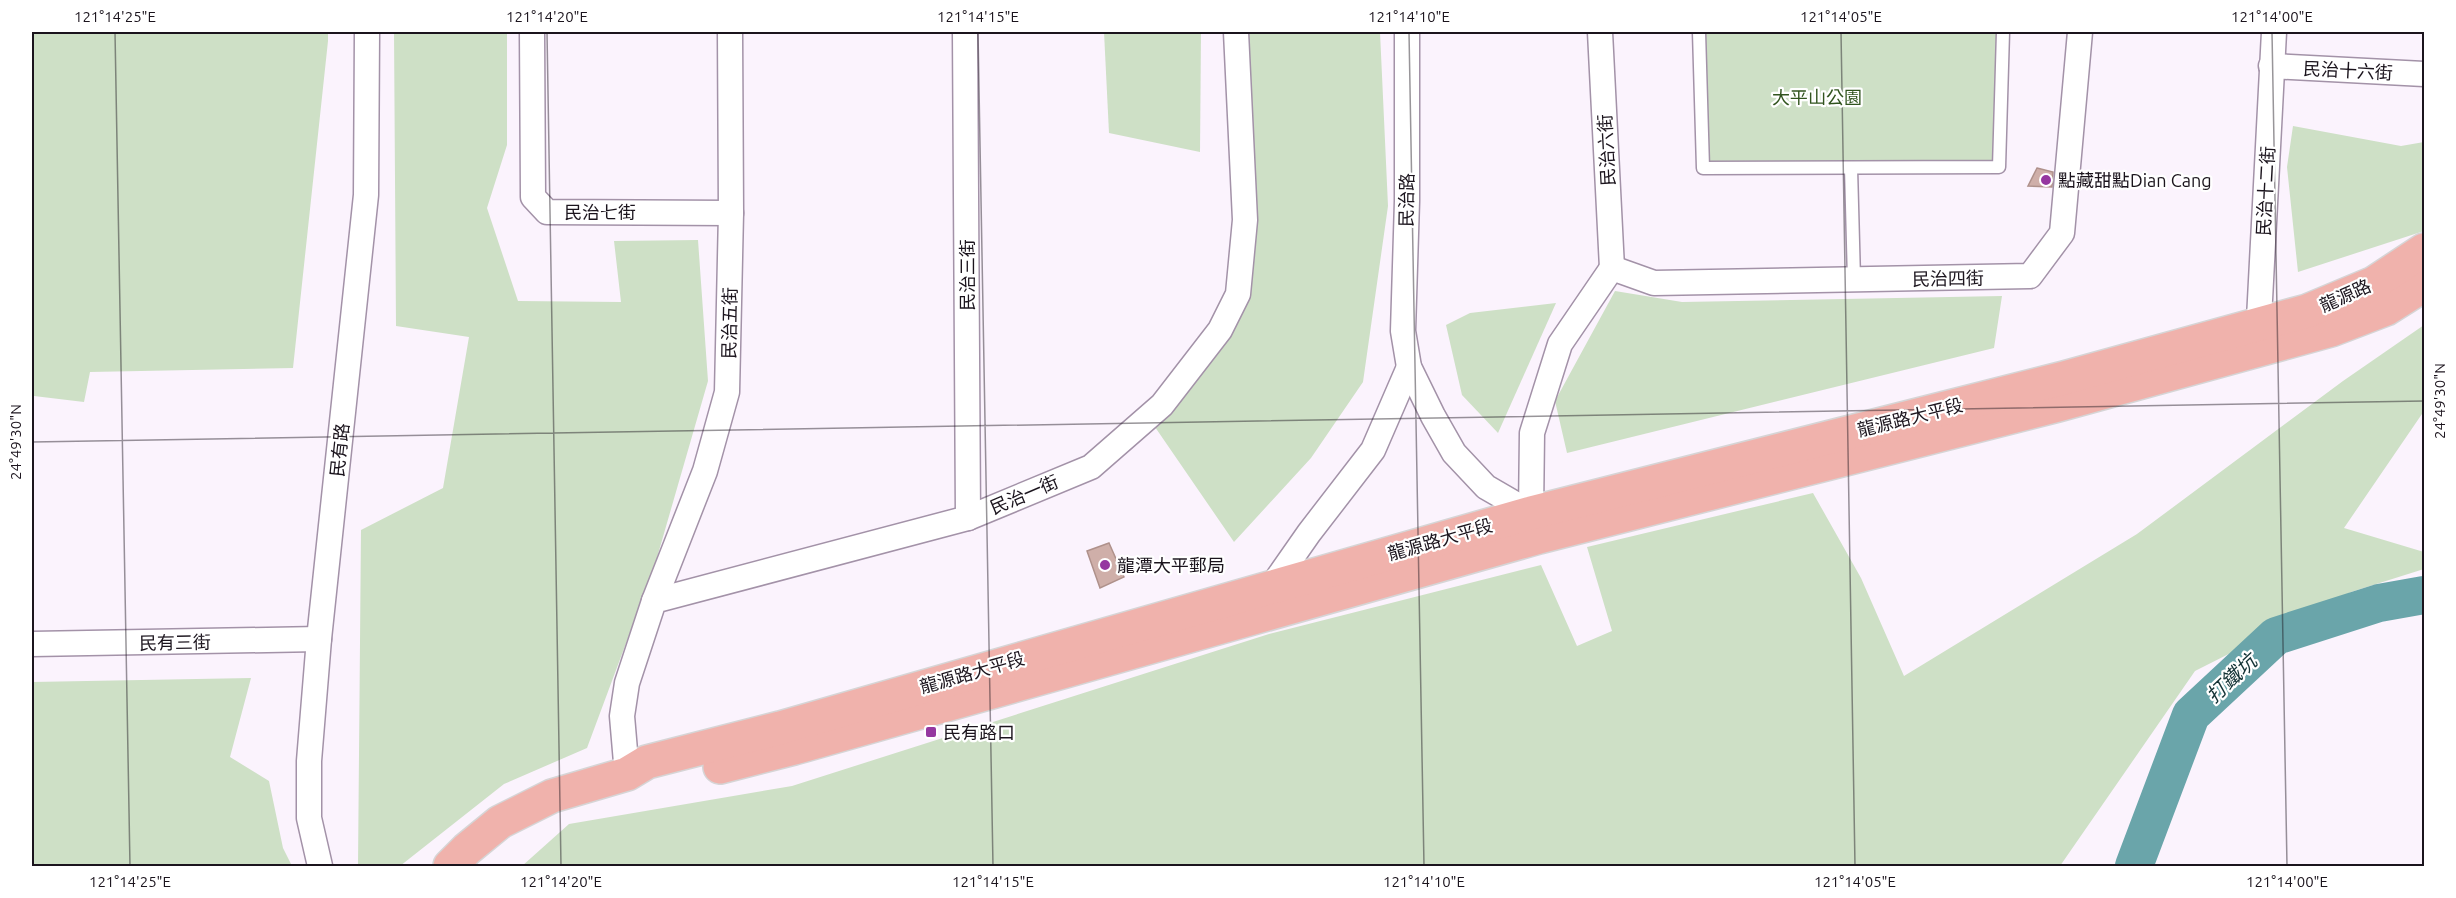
<svg xmlns="http://www.w3.org/2000/svg" width="2456" height="898" font-family="Ubuntu,'Noto Sans TC',sans-serif">
  <style>
    .green { fill: #cee0c6 }
    .lines { fill: none; stroke-linecap: round; stroke-linejoin: round }
    .river { stroke: #6aa5aa; stroke-width: 38 }
    .building { fill: #cfafa9; stroke: #af918b; stroke-width: 1.5 }
    .service-casing { stroke: #a392a8; stroke-width: 15 }
    .minor-casing { stroke: #a392a8; stroke-width: 27 }
    .primary-casing { stroke: #d6d5d6; stroke-width: 36 }
    .service { stroke: #fff; stroke-width: 12 }
    .minor { stroke: #fff; stroke-width: 24 }
    .primary { stroke: #f0b2ac; stroke-width: 33 }
    .ticks { fill: none; stroke: #1b141d; stroke-width: 1.5; stroke-opacity: 0.45 }
    .poi-dot { fill: #9537a0; stroke: #fff; stroke-width: 2 }
    .labels { text-anchor: middle; dominant-baseline: central; stroke-width: 4.5; stroke-linejoin: round; paint-order: stroke }
    .street-label { font-size: 18px; fill: #1b141d; stroke: #fff }
    .park-label { font-size: 18px; fill: #31541e; stroke: #fff }
    .poi-label { font-size: 18px; fill: #1b141d; stroke: #fff; text-anchor: start }
    .water-label { font-size: 20px; font-style: italic; fill: #133235; stroke: #fff }
    .neatline { fill: none; stroke: #1b141d; stroke-width: 2 }
    .ticks-label { font-size: 15px; text-anchor: middle; fill: #1b141d }
  </style>
  <rect width="100%" height="100%" fill="#fbf3fd"/>
  <g class="green">
    <path d="M32,32H328V41L293,368L90,372L84,402L34,396L32,459Z"/>
    <path d="M394,32H507V145L487,208L518,301L621,302L614,241L698,240L708,381L654,568L587,748L504,784L400,866H358L361,530L443,488L469,337L396,326Z"/>
    <path d="M1104,32H1201L1200,152L1109,133Z"/>
    <path d="M1241,32H1380L1388,206L1363,382L1311,458L1234,542L1155,427L1235,313Z"/>
    <path d="M1704,32H1997L1994,162L1706,164Z"/>
    <path d="M2293,126L2401,146L2424,142V231L2298,272L2287,167Z"/>
    <path d="M1615,291L1682,302L2002,296L1994,348L1567,453L1555,401Z"/>
    <path d="M1556,303L1498,433L1462,395L1446,325L1470,313Z"/>
    <path d="M2424,325V411L2344,528L2424,552V569L2351,592L2195,671L2060,866H522L569,824L792,786L1269,634L1541,565L1577,646L1612,631L1587,547L1813,493L1861,578L1904,676L2137,534L2343,381Z"/>
    <path d="M251,678L230,757L269,781L283,848L292,866H32V682Z"/>
  </g>
  <g class="lines">
    <path class="river" d="M2134,866L2191,715L2276,636L2379,603L2424,595"/>
  </g>
  <g class="building">
    <path d="M2037,168L2053,172L2052,187L2028,186Z"/>
    <path d="M1109,543L1124,577L1100,588L1087,551Z"/>
  </g>
  <g class="lines">
    <g class="service-casing">
      <g id="service">
        <path d="M1699,32L1703,168L1999,167L2003,32"/>
        <path d="M1851,168L1854,280"/>
      </g>
    </g>
    <g class="minor-casing">
      <g id="minor">
        <path d="M532,32L533,197L547,212L731,213"/>
        <path d="M965,32L968,518"/>
        <path d="M1407,32V201L1403,331L1409,367L1433,416L1454,453L1486,487L1531,513L1535,523"/>
        <path d="M1600,32L1612,268"/>
        <path d="M2271,66L2424,74"/>
        <path d="M1612,268L1654,283L2030,276L2062,233L2080,32"/>
        <path d="M2258,338L2274,32"/>
        <path d="M1531,513L1532,433L1560,344L1612,268"/>
        <path d="M1273,592L1272,586L1309,533L1373,450L1409,367"/>
        <path d="M654,601L705,471L727,392L731,213L730,32"/>
        <path d="M32,644L319,639"/>
        <path d="M627,774L622,716L627,683L654,601L968,518L1091,467L1162,405L1220,330L1238,294L1245,220L1236,32"/>
        <path d="M320,866L309,818V761L319,639L366,195L367,32"/>
      </g>
    </g>
    <g class="primary-casing">
      <g id="primary">
        <path d="M720,767L794,748L1539,537L2058,405L2331,330L2386,309L2424,285"/>
        <path d="M450,866L467,849L500,822L552,796L627,774L647,762L780,728L1531,513L2064,378L2307,311L2374,283L2424,250"/>
      </g>
    </g>
    <use href="#service" class="service"/>
    <use href="#minor" class="minor"/>
    <use href="#primary" class="primary"/>
  </g>
  <path class="ticks" d="M115,32L130,866M547,32L561,866M978,32L993,866M1409,32L1424,866M1841,32L1855,866M2272,32L2287,866M32,442L2424,401"/>
  <g class="poi-dot">
    <circle cx="2046" cy="180" r="6"/>
    <circle cx="1105" cy="565" r="6"/>
    <rect x="925" y="726" width="12" height="12" rx="3"/>
  </g>
  <g class="labels">
    <g class="street-label">
      <text transform="translate(2348 70) rotate(3)">民治十六街</text>
      <text transform="translate(1606 150) rotate(-93)">民治六街</text>
      <text transform="translate(2265 191) rotate(-87)">民治十二街</text>
      <text transform="translate(1406 200) rotate(-89)">民治路</text>
      <text x="600" y="212">民治七街</text>
      <text transform="translate(967 275) rotate(-90)">民治三街</text>
      <text transform="translate(1948 278) rotate(-1)">民治四街</text>
      <text transform="translate(2345 295) rotate(-24)">龍源路</text>
      <text transform="translate(729 323) rotate(-89)">民治五街</text>
      <text transform="translate(1910 417) rotate(-14)">龍源路大平段</text>
      <text transform="translate(339 450) rotate(-84)">民有路</text>
      <text transform="translate(1024 494) rotate(-23)">民治一街</text>
      <text transform="translate(1440 539) rotate(-16)">龍源路大平段</text>
      <text transform="translate(175 642) rotate(-1)">民有三街</text>
      <text transform="translate(972 672) rotate(-16)">龍源路大平段</text>
    </g>
    <g class="park-label">
      <text x="1817" y="97">大平山公園</text>
    </g>
    <g class="poi-label">
      <text x="2058" y="180">點藏甜點Dian Cang</text>
      <text x="1117" y="565">龍潭大平郵局</text>
      <text x="943" y="732">民有路口</text>
    </g>
    <g class="water-label">
      <text transform="translate(2231 678) rotate(-43)">打鐵坑</text>
    </g>
  </g>
  <rect width="2456" height="898" fill="none" stroke="#ffffff" stroke-width="66"/>
  <rect x="33" y="33" width="2390" height="832" class="neatline"/>
  <g class="ticks-label">
    <text x="115" y="22">121°14'25"E</text>
    <text x="547" y="22">121°14'20"E</text>
    <text x="978" y="22">121°14'15"E</text>
    <text x="1409" y="22">121°14'10"E</text>
    <text x="1841" y="22">121°14'05"E</text>
    <text x="2272" y="22">121°14'00"E</text>
    <text transform="translate(2440 401) rotate(-90)" y="5">24°49'30"N</text>
    <text transform="translate(16 442) rotate(-90)" y="5">24°49'30"N</text>
    <text x="130" y="887">121°14'25"E</text>
    <text x="561" y="887">121°14'20"E</text>
    <text x="993" y="887">121°14'15"E</text>
    <text x="1424" y="887">121°14'10"E</text>
    <text x="1855" y="887">121°14'05"E</text>
    <text x="2287" y="887">121°14'00"E</text>
  </g>
</svg>
